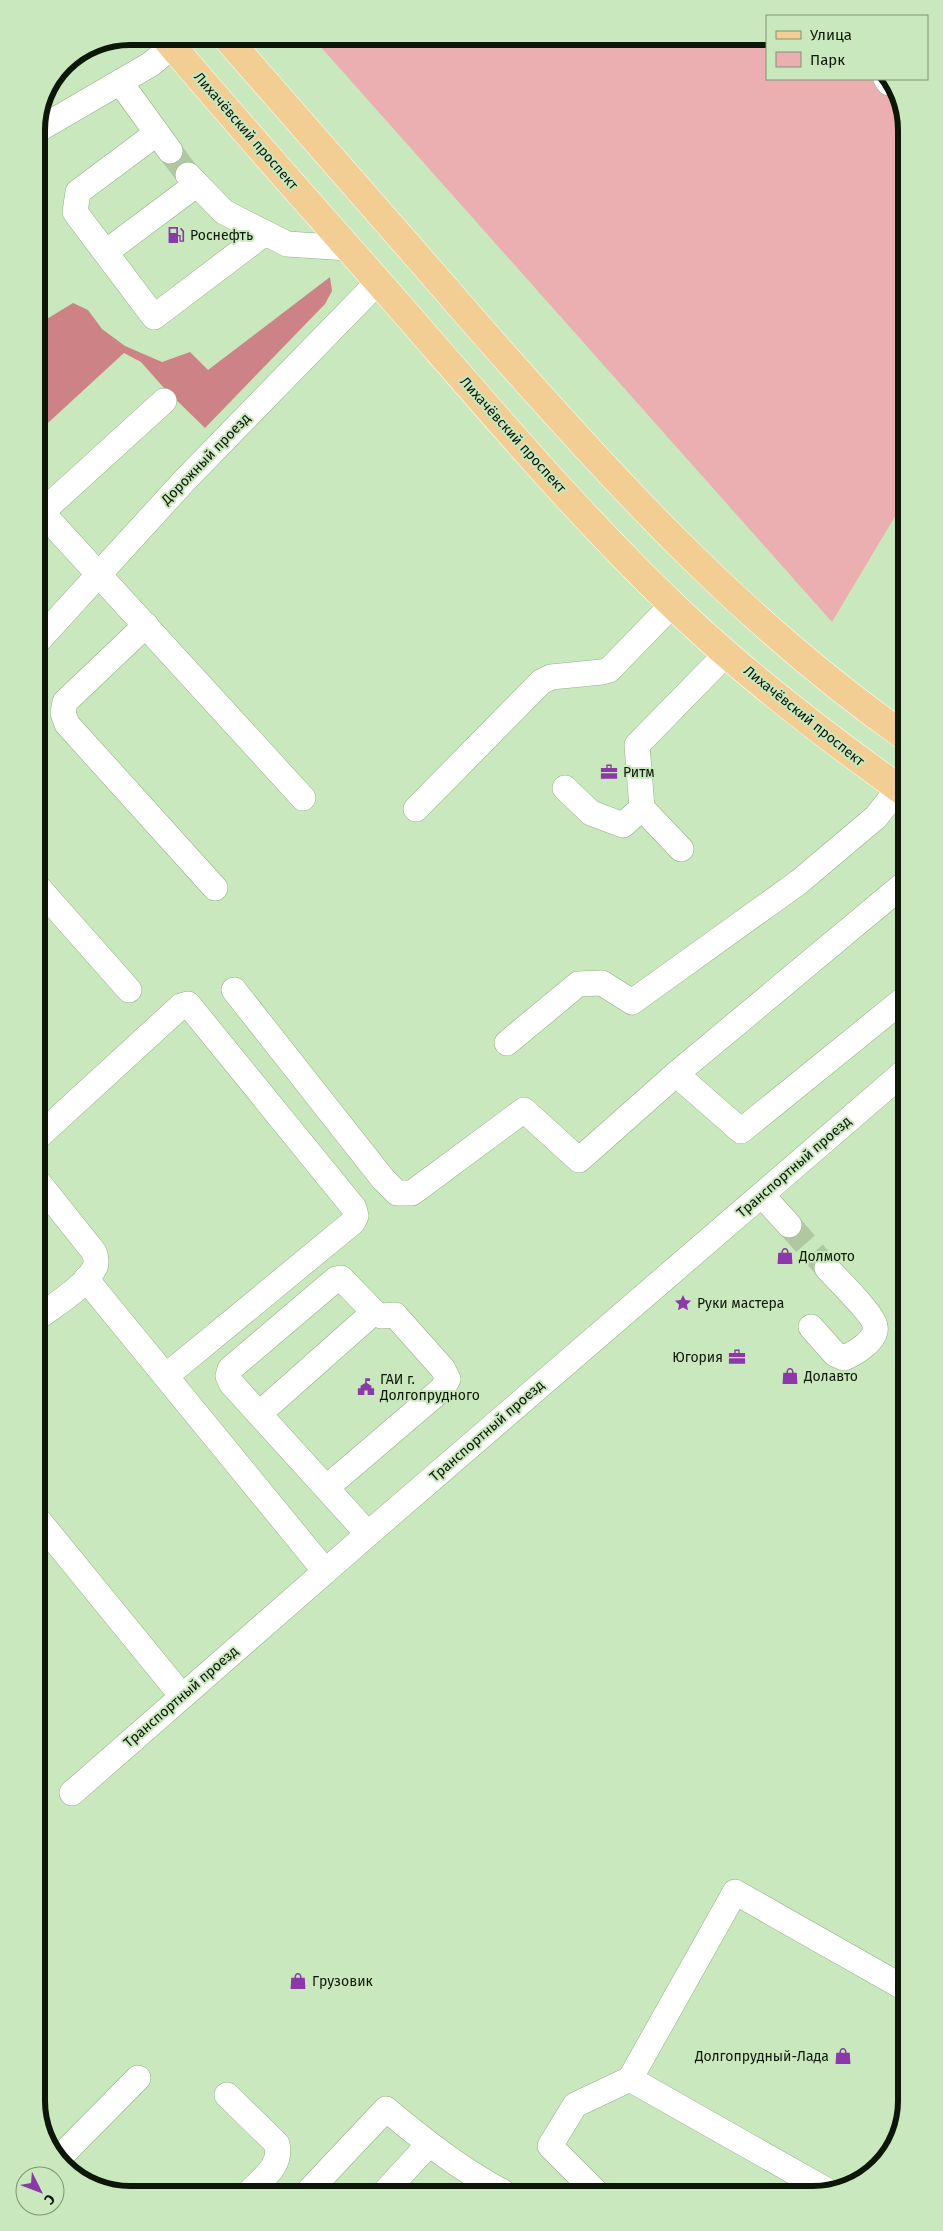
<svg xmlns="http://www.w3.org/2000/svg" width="943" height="2231" font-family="'Fira Sans',sans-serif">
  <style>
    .green { fill: #ebafb1 }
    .forest { fill: #cd8286 }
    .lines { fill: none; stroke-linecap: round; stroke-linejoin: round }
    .minor-tunnel { stroke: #aec9a2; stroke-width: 25; stroke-dasharray: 25 12; stroke-linecap: butt }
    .minor-casing { stroke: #93b086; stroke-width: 26 }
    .major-casing { stroke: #fff; stroke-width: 29 }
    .minor { stroke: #fff; stroke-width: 25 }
    .major { stroke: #f2ce94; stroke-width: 28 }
    .labels { text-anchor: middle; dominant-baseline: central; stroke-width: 4; stroke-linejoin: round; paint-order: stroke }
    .street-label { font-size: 14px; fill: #0d1708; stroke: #cae8bd }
    .poi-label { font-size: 14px; fill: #0d1708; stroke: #cae8bd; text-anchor: start }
    .rim { fill: none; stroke: #0d1708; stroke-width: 6 }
  </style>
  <rect width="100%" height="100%" fill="#cae8bd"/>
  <path class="green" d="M311,36H767V79H879L902,102L903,503L832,622Z"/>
  <path class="forest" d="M330,277L332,291L325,304L205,428L164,388L141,362L124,353L37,433V325L73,303L88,310L102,329L125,346L162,362L190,352L208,370Z"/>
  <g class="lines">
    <g class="minor-tunnel">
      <path d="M170,151L188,175"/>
      <path d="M789,1225L827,1268"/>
    </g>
    <g class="minor-casing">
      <g id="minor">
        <path d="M886,79L889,83"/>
        <path d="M120,82L170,151"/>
        <path d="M36,131L151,64L184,36"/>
        <path d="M157,133L78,192L75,212L154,317L265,233"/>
        <path d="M188,175L224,212L287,244L349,248"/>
        <path d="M106,252L197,184"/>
        <path d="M37,507L303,798"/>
        <path d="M42,512L164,401"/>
        <path d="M146,625L65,702L63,713L67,724L215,888"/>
        <path d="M38,641L185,480L378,282"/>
        <path d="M565,788L591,813L623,825L642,808"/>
        <path d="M416,809L541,682L551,677L602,672L609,670L673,604"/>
        <path d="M681,849L642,808L637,745L727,653"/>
        <path d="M38,887L129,990"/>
        <path d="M234,990L383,1179L397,1193H412L524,1110L579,1160L676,1074L904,884"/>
        <path d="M507,1043L578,984L602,983L632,1002L799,882L876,817L899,788"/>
        <path d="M676,1074L741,1131L904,999"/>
        <path d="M39,1136L181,1006L188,1004L354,1208L356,1216L353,1222L166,1376"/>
        <path d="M39,1183L94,1252C96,1257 97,1262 95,1267C86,1286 56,1304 39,1317"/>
        <path d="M762,1195L789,1225"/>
        <path d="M86,1279L325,1571"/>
        <path d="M811,1327L835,1354L844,1358C854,1354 878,1340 875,1326C874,1315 836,1278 827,1268"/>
        <path d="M259,1414L374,1312"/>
        <path d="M326,1488L442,1389L448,1379L443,1369L395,1315L381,1316L374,1312L341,1278L336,1279L230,1369L228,1376L231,1383L368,1534"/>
        <path d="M40,1522L182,1696"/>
        <path d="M72,1793L368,1534L904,1072"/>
        <path d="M227,2095L277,2144C282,2167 262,2178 248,2194"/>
        <path d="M60,2157L138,2078"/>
        <path d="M826,2190L630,2079L735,1892L906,1989"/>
        <path d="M595,2191L550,2146L575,2105L630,2079"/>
        <path d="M307,2193L386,2109C423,2140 460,2169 503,2192"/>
        <path d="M384,2193L428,2145"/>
      </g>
    </g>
    <g class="major-casing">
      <g id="major">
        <path d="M164,36C239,126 318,213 395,301C492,412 587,526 695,626C760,686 831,740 904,792"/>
        <path d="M225,36C307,130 389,223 470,317C603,469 738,619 903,735"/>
      </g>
    </g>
    <use href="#minor" class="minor"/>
    <use href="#major" class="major"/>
  </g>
  <defs>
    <g id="fuel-bare" transform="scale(1.35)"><path d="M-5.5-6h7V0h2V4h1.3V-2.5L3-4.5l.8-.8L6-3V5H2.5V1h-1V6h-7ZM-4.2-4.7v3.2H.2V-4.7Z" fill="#8b39a8" stroke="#cae8bd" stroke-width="2.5" paint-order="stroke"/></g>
    <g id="office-bare" transform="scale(1.35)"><path d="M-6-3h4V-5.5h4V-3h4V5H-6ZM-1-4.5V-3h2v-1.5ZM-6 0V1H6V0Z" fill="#8b39a8" stroke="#cae8bd" stroke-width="2.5" paint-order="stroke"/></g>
    <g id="shop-bare" transform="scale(1.35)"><path d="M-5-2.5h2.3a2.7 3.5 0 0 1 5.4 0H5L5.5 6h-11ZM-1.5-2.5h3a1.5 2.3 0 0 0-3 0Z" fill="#8b39a8" stroke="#cae8bd" stroke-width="2.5" paint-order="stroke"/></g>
    <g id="sight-bare" transform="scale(1.35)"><path d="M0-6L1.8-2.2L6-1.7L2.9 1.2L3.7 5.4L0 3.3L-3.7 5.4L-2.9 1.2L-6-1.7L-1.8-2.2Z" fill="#8b39a8" stroke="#cae8bd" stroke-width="2.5" paint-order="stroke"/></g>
    <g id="civic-bare" transform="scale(1.35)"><path d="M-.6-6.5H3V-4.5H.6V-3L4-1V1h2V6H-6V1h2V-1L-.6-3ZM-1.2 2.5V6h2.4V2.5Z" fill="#8b39a8" stroke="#cae8bd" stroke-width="2.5" paint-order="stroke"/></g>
  </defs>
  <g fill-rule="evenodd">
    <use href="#fuel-bare" x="176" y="235"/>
    <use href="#office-bare" x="609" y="772"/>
    <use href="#shop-bare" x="785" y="1256"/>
    <use href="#sight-bare" x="683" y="1303"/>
    <use href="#office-bare" x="737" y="1357"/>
    <use href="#shop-bare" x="790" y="1376"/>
    <use href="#civic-bare" x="366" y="1387"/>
    <use href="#shop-bare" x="298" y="1981"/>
    <use href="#shop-bare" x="843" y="2056"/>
  </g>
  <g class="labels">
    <g class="street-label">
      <text transform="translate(246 131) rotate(49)">Лихачёвский проспект</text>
      <text transform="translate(513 435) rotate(48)">Лихачёвский проспект</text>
      <text transform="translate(206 459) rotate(-46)">Дорожный проезд</text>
      <text transform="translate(804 716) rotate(39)">Лихачёвский проспект</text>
      <text transform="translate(794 1167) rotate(-41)">Транспортный проезд</text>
      <text transform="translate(487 1431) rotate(-41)">Транспортный проезд</text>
      <text transform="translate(181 1697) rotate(-41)">Транспортный проезд</text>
    </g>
    <g class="poi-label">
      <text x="190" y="235">Роснефть</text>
      <text x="623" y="772">Ритм</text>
      <text x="799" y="1256">Долмото</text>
      <text x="697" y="1303">Руки мастера</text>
      <text x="723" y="1357" text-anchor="end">Югория</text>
      <text x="804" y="1376">Долавто</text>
      <text x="380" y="1379">ГАИ г.<tspan x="380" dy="16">Долгопрудного</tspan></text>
      <text x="312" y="1981">Грузовик</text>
      <text x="829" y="2056" text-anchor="end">Долгопрудный-Лада</text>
    </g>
  </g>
  <path d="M0 0H943V2231H0ZM130 45H813A85 85 0 0 1 898 130V2101A85 85 0 0 1 813 2186H130A85 85 0 0 1 45 2101V130A85 85 0 0 1 130 45Z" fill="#cae8bd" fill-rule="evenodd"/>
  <path class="rim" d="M130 45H813A85 85 0 0 1 898 130V2101A85 85 0 0 1 813 2186H130A85 85 0 0 1 45 2101V130A85 85 0 0 1 130 45Z"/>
  <rect x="766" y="15" width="162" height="65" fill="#cae8bd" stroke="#7e9475"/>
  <rect x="776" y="31" width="25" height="8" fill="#f2ce94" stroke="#7e9475"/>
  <text x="810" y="40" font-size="15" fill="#0d1708">Улица</text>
  <rect x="776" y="52" width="25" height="15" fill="#ebafb1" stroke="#7e9475"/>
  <text x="810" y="65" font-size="15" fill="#0d1708">Парк</text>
  <g transform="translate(40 2191) rotate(132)"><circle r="24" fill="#cae8bd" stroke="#7e9475"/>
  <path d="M0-4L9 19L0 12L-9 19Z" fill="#8b39a8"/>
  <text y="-8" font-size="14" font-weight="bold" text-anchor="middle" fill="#0d1708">С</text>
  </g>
</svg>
